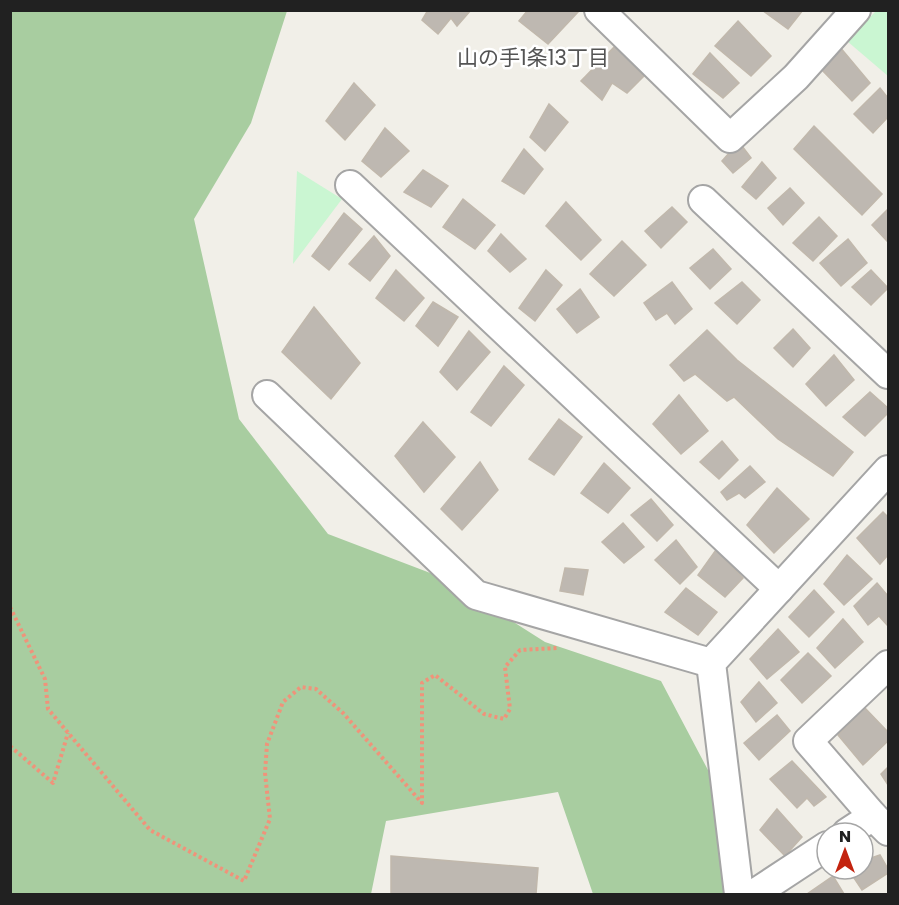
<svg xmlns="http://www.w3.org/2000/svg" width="899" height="905" font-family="Poppins,'Noto Sans JP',sans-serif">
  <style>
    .forest { fill: #a8cda0 }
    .park { fill: #caf6d2 }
    .building { fill: #beb8b1; stroke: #c1b8ac; stroke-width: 1.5 }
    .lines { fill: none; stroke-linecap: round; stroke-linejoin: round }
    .street-casing { stroke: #a5a5a5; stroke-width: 32 }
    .path { stroke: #f0937a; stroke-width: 4; stroke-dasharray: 3 3; stroke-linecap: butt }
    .street { stroke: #fff; stroke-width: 28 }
    .labels { text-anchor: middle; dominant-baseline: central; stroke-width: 5; stroke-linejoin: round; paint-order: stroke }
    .neighbourhood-label { font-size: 21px; fill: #545454; stroke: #fff }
  </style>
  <rect width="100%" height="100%" fill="#f1efe8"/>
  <path class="forest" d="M10,11H287L251,123L194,219L239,419L328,534L446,579L545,642L661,681L718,789L728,894H593L558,792L386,821L371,894H11Z"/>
  <g class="park">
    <path d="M876,11H888V76L847,41Z"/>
    <path d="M297,171L342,199L293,264Z"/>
  </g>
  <g class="building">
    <path d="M428,10H471L457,26L451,18L438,34L422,20Z"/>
    <path d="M528,10H576L578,12L548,44L519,21Z"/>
    <path d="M762,10H803L788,29Z"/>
    <path d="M738,21L771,56L751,76L715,46Z"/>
    <path d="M615,46L644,76L627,93L612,83L602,100L581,81Z"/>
    <path d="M839,46L870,83L852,101L820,68Z"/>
    <path d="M710,53L739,83L723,98L693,74Z"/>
    <path d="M354,83L375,105L345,140L326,121Z"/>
    <path d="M880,88L888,98V117L873,133L854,114Z"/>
    <path d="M549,104L568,122L545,151L530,137Z"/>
    <path d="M814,126L882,194L862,215L794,149Z"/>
    <path d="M385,128L409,151L381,177L362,161Z"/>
    <path d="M739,142L751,158L733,173L722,161Z"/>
    <path d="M524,149L543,169L524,194L502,181Z"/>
    <path d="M762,162L776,178L756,199L742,187Z"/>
    <path d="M423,170L448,186L431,207L404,192Z"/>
    <path d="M790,188L804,203L783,225L768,208Z"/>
    <path d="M463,199L495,225L475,249L443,227Z"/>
    <path d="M566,202L601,240L581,260L546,226Z"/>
    <path d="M672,207L687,222L661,248L645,231Z"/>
    <path d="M888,209V242L872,225Z"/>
    <path d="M344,213L362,229L329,270L312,256Z"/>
    <path d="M819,217L837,236L813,261L793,243Z"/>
    <path d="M501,234L526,259L510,272L488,251Z"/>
    <path d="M374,236L390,256L370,281L349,264Z"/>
    <path d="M848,239L867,263L841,286L820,263Z"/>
    <path d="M622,241L646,265L614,296L590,274Z"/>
    <path d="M713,249L731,269L710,289L690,268Z"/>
    <path d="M396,270L424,298L404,321L376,298Z"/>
    <path d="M546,270L562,285L535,321L519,308Z"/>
    <path d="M871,270L888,288L871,305L852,287Z"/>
    <path d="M672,282L692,309L675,324L667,313L656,320L644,303Z"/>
    <path d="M742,282L760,300L737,324L715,303Z"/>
    <path d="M580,289L599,317L577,333L557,309Z"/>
    <path d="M433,302L458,317L438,346L416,326Z"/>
    <path d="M314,307L360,363L331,399L282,352Z"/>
    <path d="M793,329L810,348L793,367L774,348Z"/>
    <path d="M707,330L737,360L853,452L833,476L778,439L734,397L727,401L695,374L684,381L670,365Z"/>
    <path d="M469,331L490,352L457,390L440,372Z"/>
    <path d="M834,355L854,380L826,406L806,384Z"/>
    <path d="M504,366L524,385L491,426L471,412Z"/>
    <path d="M870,392L888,408V413L865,436L843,417Z"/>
    <path d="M679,395L708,431L681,454L653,424Z"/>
    <path d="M559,419L582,437L554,475L529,459Z"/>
    <path d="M423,422L455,457L424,492L395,456Z"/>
    <path d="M722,441L738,460L719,479L700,462Z"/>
    <path d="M480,462L498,490L462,530L441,509Z"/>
    <path d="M604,463L630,488L608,513L581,493Z"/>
    <path d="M750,466L765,482L745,498L739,493L727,500L721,492Z"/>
    <path d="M777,488L809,519L774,553L747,525Z"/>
    <path d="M651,499L673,525L657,541L631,515Z"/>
    <path d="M883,512L888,517V555L880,564L857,538Z"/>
    <path d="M623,523L644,547L624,563L602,542Z"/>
    <path d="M676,540L697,567L680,584L655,560Z"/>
    <path d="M716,550L743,578L725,597L698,575Z"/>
    <path d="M847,555L872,579L844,605L824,584Z"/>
    <path d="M565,568L588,570L583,595L560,591Z"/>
    <path d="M877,583L888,596V626L879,616L868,625L854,606Z"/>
    <path d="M686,588L717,612L698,635L665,612Z"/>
    <path d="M814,590L834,612L809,637L789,617Z"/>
    <path d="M843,619L863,642L835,668L817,648Z"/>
    <path d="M778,629L799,652L767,679L750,659Z"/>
    <path d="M808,653L831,676L802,703L781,680Z"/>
    <path d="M759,682L777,703L756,722L741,702Z"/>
    <path d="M864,707L888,732V741L863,765L838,735Z"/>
    <path d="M777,715L790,731L759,760L744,743Z"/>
    <path d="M792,761L826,797L814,806L807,798L797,808L770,779Z"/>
    <path d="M888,767V785L881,774Z"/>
    <path d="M777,809L802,837L785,856L760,830Z"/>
    <path d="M863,847L871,858L880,855L888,869V873L862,890L848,869H863Z"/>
    <path d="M391,856L538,868L536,894H391Z"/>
    <path d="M833,876L844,894H807Z"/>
  </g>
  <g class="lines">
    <g class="street-casing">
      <g id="street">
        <path d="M599,10L730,138L796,77L856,10"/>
        <path d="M350,185L779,589"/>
        <path d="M703,200L888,374"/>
        <path d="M267,395L476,595L711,663"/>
        <path d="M888,665L808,741L873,816L888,831"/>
        <path d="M847,833L873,816"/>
        <path d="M739,894L711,663L888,470"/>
        <path d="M754,894L827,846"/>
      </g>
    </g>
    <g class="path">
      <path d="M10,607L45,679L48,709L150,830L244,881L270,819L265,773L267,744L283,702L301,687L316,689L343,713L422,803V683L435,675L484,714L504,719L510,709L505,667L520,650L558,648"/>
      <path d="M10,746L53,783L68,733"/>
    </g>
    <use href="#street" class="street"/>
  </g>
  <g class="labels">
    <g class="neighbourhood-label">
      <text x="533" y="57">山の手1条13丁目</text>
    </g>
  </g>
  <rect width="899" height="905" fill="none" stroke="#212121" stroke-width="24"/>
  <g transform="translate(845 851)"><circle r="28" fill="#ffffff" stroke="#a6a6a6" stroke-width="1.5"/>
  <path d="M0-4.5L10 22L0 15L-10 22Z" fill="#c3230f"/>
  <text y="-9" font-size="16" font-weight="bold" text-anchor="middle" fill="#212121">N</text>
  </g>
</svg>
